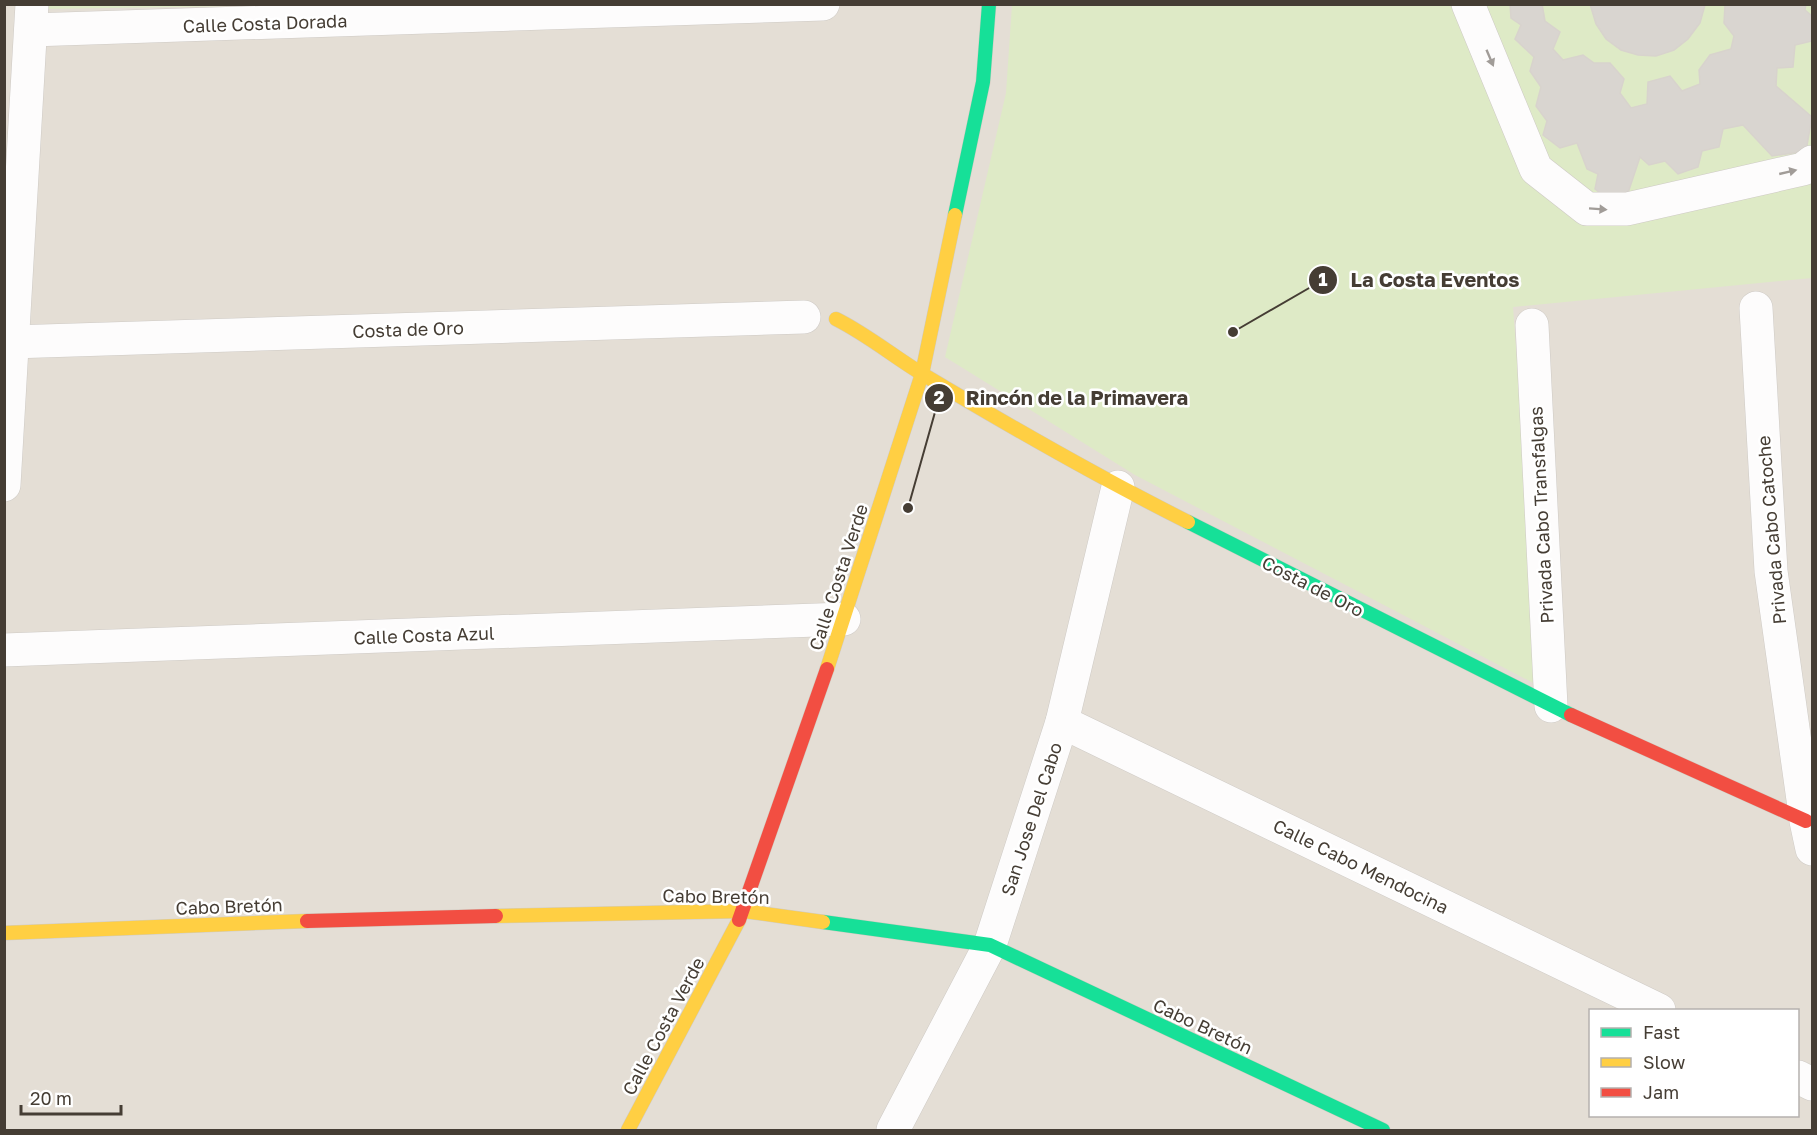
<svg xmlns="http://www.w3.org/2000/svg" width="1817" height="1135" font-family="'Golos Text',sans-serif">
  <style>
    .residential { fill: #e4ded5; fill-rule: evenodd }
    .green { fill: #deeac6 }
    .building { fill: #d9d5d0; stroke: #d8d3cd; stroke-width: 1.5 }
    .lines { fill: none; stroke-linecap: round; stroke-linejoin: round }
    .street-casing { stroke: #cecac5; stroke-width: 34 }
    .fast-casing { stroke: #d0cbc0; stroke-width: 15 }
    .slow-casing { stroke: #d0cbc0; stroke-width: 15 }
    .jam-casing { stroke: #d0cbc0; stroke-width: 15 }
    .street { stroke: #fdfcfc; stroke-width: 33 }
    .fast { stroke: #16e098; stroke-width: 14 }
    .slow { stroke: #ffcf43; stroke-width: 14 }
    .jam { stroke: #f24e42; stroke-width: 14 }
    .oneway { fill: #a19c98 }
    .labels { text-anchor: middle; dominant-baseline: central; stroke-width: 5; stroke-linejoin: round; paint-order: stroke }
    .street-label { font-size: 18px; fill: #453d34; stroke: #fff }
    .leader { fill: none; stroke: #453d34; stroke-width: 2 }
    .callout-dot { fill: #453d34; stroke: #fff; stroke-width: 2 }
    .mark-label { font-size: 18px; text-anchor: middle; font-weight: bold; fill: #fff }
    .callout-label { font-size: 20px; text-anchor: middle; font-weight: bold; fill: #453d34; stroke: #fff; stroke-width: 5; stroke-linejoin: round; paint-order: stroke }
  </style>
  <rect width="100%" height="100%" fill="#f0ede8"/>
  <path class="residential" d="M5,5H1812V1130H5ZM1590,1010H1798V1116H1590Z"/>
  <g class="green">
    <path d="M41,4L303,5L41,9Z"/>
    <path d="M1012,5H1812V278L1513,307L1541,687L1135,475L945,357L1006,93Z"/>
  </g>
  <g class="building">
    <path d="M1510,4H1542L1545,21L1560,32L1553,49L1563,60L1583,55L1594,63H1610L1624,79L1620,93L1631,108L1647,104L1648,82L1670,76L1682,91L1700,84L1699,70L1710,55L1731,49L1734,36L1724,23L1725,5L1806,4L1805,10L1812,16V41L1795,45L1793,67L1777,68L1776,86L1812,117L1806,151L1772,156L1743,125L1723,129L1719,147L1702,151L1698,167L1678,174L1665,161L1649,165L1640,157L1626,199L1614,204L1595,189L1598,174L1587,169L1577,143L1560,148L1543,135L1547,121L1536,106L1541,87L1530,71L1534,57L1515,39L1521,25L1511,18Z"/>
    <path d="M1590,4H1705V5L1700,23L1688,39L1674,50L1656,56L1638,55L1621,50L1606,39L1596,24Z"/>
  </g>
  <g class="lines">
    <g class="street-casing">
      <g id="street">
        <path d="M1468,4L1536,169L1587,209H1627L1803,169L1812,162"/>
        <path d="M31,30L823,4"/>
        <path d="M1756,308L1771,571L1806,821L1812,849"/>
        <path d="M1532,325L1551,706"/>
        <path d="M11,342L804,317"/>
        <path d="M4,485L32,4"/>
        <path d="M4,650L844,619"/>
        <path d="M1062,722L1659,1010"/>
        <path d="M1798,1077L1812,1084"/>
        <path d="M893,1130L990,945L1062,722L1118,487"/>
      </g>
    </g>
    <g class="fast-casing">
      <g id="fast">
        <path d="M955,215L983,82L989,4"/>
        <path d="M1188,522L1571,715"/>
        <path d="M823,922L990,945L1383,1130"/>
      </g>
    </g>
    <g class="slow-casing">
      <g id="slow">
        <path d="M836,319C868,335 894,357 924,375C1011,427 1098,477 1188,522"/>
        <path d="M827,669L922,374L955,215"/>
        <path d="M496,916L744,911L823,922"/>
        <path d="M4,933L307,921"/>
        <path d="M628,1130L739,920"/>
      </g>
    </g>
    <g class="jam-casing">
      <g id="jam">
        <path d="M1571,715L1806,821"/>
        <path d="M739,920L827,669"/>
        <path d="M307,921L496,916"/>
      </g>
    </g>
    <use href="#street" class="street"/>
    <use href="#fast" class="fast"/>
    <use href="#slow" class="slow"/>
    <use href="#jam" class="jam"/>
  </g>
  <defs><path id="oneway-solid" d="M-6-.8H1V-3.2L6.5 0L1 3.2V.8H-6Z" transform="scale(1.5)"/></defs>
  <g class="oneway">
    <use href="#oneway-solid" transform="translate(1490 58) rotate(67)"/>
    <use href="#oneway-solid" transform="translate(1788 172) rotate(-13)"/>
    <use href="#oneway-solid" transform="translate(1598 209) rotate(4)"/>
  </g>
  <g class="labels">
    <g class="street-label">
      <text transform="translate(265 23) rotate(-2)">Calle Costa Dorada</text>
      <text transform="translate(408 329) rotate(-2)">Costa de Oro</text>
      <text transform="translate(1541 515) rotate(-93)">Privada Cabo Transfalgas</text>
      <text transform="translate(1771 530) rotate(-95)">Privada Cabo Catoche</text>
      <text transform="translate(838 577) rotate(-72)">Calle Costa Verde</text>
      <text transform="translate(1313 586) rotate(27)">Costa de Oro</text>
      <text transform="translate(424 635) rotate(-2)">Calle Costa Azul</text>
      <text transform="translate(1031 819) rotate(-72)">San Jose Del Cabo</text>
      <text transform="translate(1361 866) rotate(26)">Calle Cabo Mendocina</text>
      <text transform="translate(716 896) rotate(1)">Cabo Bretón</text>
      <text transform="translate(229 906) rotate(-2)">Cabo Bretón</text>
      <text transform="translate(663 1026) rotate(-62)">Calle Costa Verde</text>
      <text transform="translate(1203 1026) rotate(25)">Cabo Bretón</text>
    </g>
  </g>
  <path class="leader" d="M1233 332L1323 280M908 508L939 398"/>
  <g class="callout-dot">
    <circle cx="1233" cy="332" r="6"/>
    <circle cx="908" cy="508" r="6"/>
    <circle cx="1323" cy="280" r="15"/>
    <circle cx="939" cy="398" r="15"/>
  </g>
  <g class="mark-label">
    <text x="1323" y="286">1</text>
    <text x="939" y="404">2</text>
  </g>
  <g class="callout-label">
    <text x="1435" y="287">La Costa Eventos</text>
    <text x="1077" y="405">Rincón de la Primavera</text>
  </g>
  <rect width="1817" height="1135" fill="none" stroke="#453d34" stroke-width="12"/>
  <rect x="1589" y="1009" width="210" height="108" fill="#ffffff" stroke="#b5b1ae" stroke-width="1.5"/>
  <rect x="1601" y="1028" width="30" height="9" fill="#16e098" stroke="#b5b1ae" stroke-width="1.5"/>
  <text x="1643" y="1039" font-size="18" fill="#453d34">Fast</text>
  <rect x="1601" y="1058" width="30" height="9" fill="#ffcf43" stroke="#b5b1ae" stroke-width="1.5"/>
  <text x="1643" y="1069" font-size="18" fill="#453d34">Slow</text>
  <rect x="1601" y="1088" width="30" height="9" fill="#f24e42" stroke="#b5b1ae" stroke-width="1.5"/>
  <text x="1643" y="1099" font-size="18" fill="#453d34">Jam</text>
  <path d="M21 1105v9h100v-9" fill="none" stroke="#453d34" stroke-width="3"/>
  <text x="30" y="1105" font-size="18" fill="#453d34" stroke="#ffffff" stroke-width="4.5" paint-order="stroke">20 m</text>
</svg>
